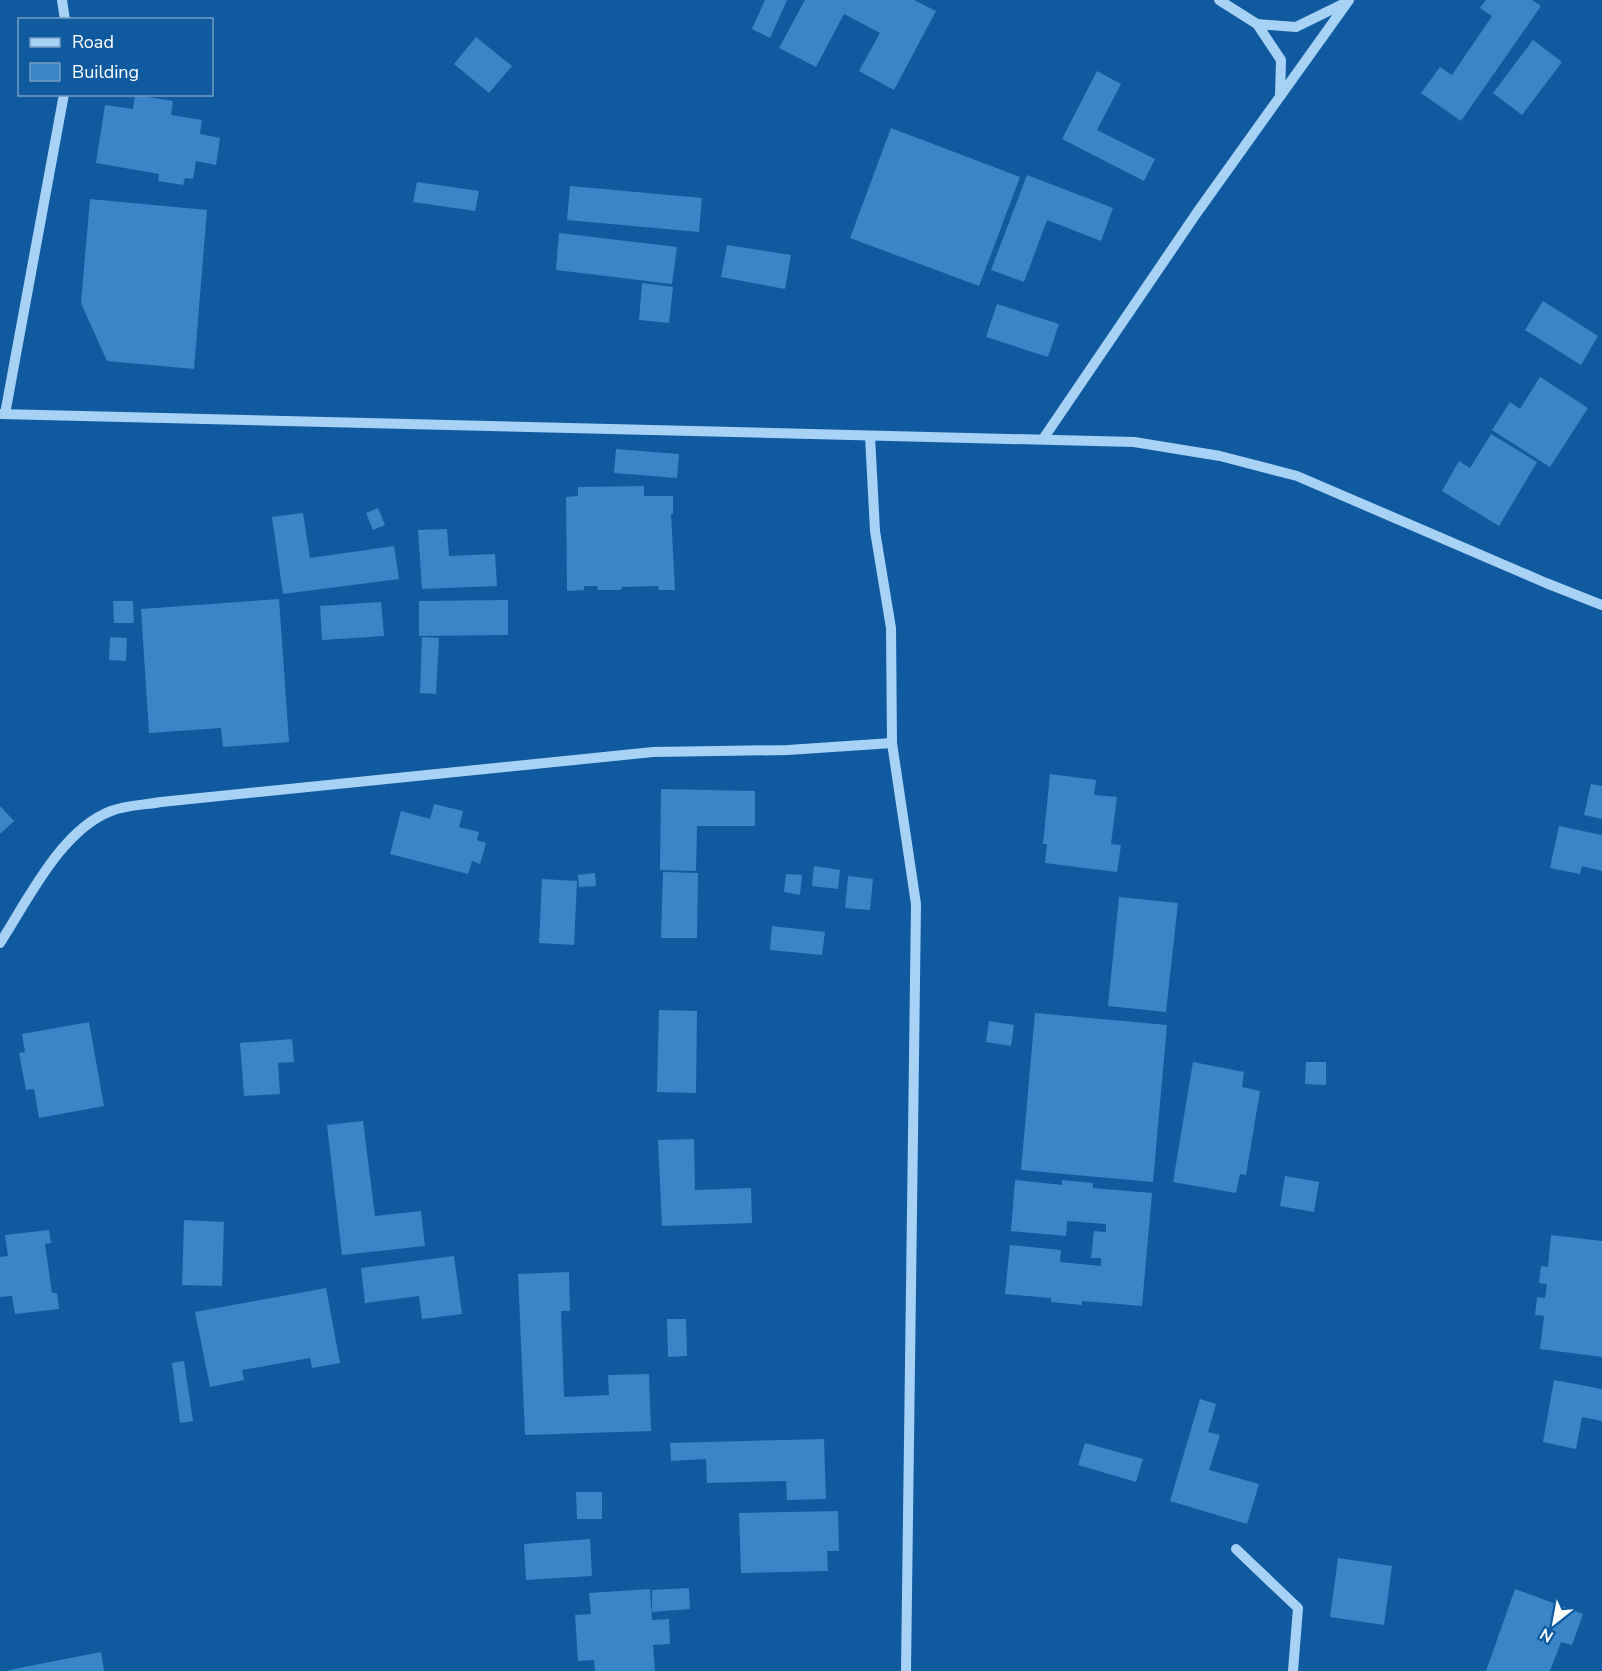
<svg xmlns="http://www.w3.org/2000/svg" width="1602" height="1671" font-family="'Nunito Sans',sans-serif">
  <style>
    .building { fill: #3985c7 }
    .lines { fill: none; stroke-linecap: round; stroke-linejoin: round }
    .minor { stroke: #a7d1f5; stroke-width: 10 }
  </style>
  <rect width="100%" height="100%" fill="#105b9f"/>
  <g class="building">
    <path d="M765,0H787L770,38L752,29Z"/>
    <path d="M805,0H914L936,11L894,90L859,71L880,33L844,14L816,67L779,48Z"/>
    <path d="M1486,0H1532L1541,6L1461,121L1421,93L1440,67L1452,75L1492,16L1480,8Z"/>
    <path d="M476,37L512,66L489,93L454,64Z"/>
    <path d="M1533,40L1562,62L1522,115L1493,93Z"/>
    <path d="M1097,71L1121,84L1097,130L1155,159L1144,181L1062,139Z"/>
    <path d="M135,95L173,101L171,115L202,120L200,134L220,138L216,165L196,161L193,179L185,178L183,185L158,181L159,174L96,163L105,105L133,109Z"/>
    <path d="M891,128L1020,177L979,286L850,238Z"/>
    <path d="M1027,175L1113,208L1101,241L1047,220L1024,282L991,270Z"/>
    <path d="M417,182L479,191L475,211L413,202Z"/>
    <path d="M570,186L702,198L699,232L567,220Z"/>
    <path d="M90,199L207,210L194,369L107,361L81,303Z"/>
    <path d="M559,233L677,247L672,284L556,270Z"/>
    <path d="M727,245L791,255L785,289L721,277Z"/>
    <path d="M642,283L673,287L669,323L639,320Z"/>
    <path d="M1543,301L1598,336L1581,365L1525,330Z"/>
    <path d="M997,304L1059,324L1048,357L986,337Z"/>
    <path d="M1540,377L1588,408L1550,467L1492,430L1510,402L1520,409Z"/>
    <path d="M1491,434L1537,462L1499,526L1442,491L1459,461L1470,468Z"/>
    <path d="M616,449L679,454L677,478L614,473Z"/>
    <path d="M644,486V496H673V514H671L675,590H659L658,586L622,587L621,590H598L597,586H584V590L567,591L566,497L578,496V487Z"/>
    <path d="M378,508L385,525L373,530L366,513Z"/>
    <path d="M303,513L310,558L394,546L399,579L283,594L272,517Z"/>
    <path d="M447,529L449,556L495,554L497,586L422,589L418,530Z"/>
    <path d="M279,599L289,742L223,747L221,728L149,733L141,609Z"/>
    <path d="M508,600V635L419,636V601Z"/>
    <path d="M113,601H133L134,623H114Z"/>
    <path d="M381,602L384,636L322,640L320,606Z"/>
    <path d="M110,637L127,638L126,661L109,660Z"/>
    <path d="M422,637L439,638L436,694L420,693Z"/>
    <path d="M1050,774L1096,780L1094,795L1117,797L1111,844L1121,845L1117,872L1045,863L1047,844H1043Z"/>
    <path d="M1591,784L1602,786V819L1584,815Z"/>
    <path d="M661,789L755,791V826H697L696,871L660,870Z"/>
    <path d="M434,804L463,811L459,827L479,832L477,840L486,843L480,864L472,861L468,874L390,854L401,811L430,819Z"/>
    <path d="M0,806L14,821L0,834Z"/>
    <path d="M1559,826L1602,835V871L1582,866L1580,874L1550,868Z"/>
    <path d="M814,866L840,870L838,889L812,886Z"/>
    <path d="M663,872L698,873L697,938H661Z"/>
    <path d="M595,873L596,886L579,887L578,875Z"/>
    <path d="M786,874L802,875L800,895L784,892Z"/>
    <path d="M848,876L873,879L870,910L845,908Z"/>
    <path d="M542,879L577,881L574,945L539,943Z"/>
    <path d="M1119,897L1178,903L1166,1012L1108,1006Z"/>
    <path d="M772,926L825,932L822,955L770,950Z"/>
    <path d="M659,1010L697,1011L696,1093L657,1092Z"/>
    <path d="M1035,1013L1167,1025L1153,1182L1021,1170Z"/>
    <path d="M989,1021L1014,1025L1011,1046L986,1042Z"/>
    <path d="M89,1022L104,1106L39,1118L34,1089L26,1090L19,1053L25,1052L22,1034Z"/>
    <path d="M292,1039L294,1062L278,1063L280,1094L244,1096L240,1043Z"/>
    <path d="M1193,1062L1244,1072L1242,1087L1260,1091L1246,1175L1240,1174L1236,1193L1173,1182Z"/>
    <path d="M1306,1062H1326V1085L1305,1084Z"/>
    <path d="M363,1121L375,1216L421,1211L425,1246L342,1255L327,1125Z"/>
    <path d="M694,1139L695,1190L751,1188L752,1223L662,1226L658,1140Z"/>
    <path d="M1285,1176L1319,1182L1314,1212L1280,1206Z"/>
    <path d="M1015,1180L1062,1185V1180L1093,1183V1188L1152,1193L1142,1306L1082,1301V1305L1051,1302V1298L1005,1294L1010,1245L1061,1250L1060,1262L1101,1266V1258H1091L1094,1231L1106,1232V1224L1067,1221L1066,1236L1011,1231Z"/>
    <path d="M184,1220L224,1222L222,1286L182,1285Z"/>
    <path d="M49,1230L51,1243L45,1244L52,1293H57L59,1309L15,1314L12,1296L0,1297V1257L8,1256L5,1235Z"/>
    <path d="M1551,1235L1602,1241V1357L1540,1349L1544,1316L1535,1315L1537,1297L1545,1298L1547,1284L1539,1283L1541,1266L1548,1267Z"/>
    <path d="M454,1256L462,1314L422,1319L419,1296L365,1303L361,1268Z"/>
    <path d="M569,1272L570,1311H561L564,1397L609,1395L608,1375L649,1374L651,1431L525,1435L518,1274Z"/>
    <path d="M326,1288L340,1363L312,1368L310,1358L242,1370L244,1380L210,1387L195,1312Z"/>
    <path d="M667,1319H686L687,1356L668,1357Z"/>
    <path d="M184,1361L193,1421L180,1423L172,1363Z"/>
    <path d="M1554,1380L1602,1389V1421L1582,1417L1576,1449L1543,1442Z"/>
    <path d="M1200,1399L1216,1404L1208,1432L1220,1435L1209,1470L1259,1484L1247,1524L1170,1501Z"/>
    <path d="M824,1439L826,1499L787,1500L786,1481L707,1483L706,1459L671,1461L670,1443Z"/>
    <path d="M1085,1443L1143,1459L1136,1482L1078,1465Z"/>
    <path d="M576,1492H602V1519H577Z"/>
    <path d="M838,1511L839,1551H827L828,1571L741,1573L739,1513Z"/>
    <path d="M590,1539L592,1576L526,1580L524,1544Z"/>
    <path d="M1338,1558L1392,1566L1384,1625L1330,1617Z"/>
    <path d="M689,1588L690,1609L652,1612V1590Z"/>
    <path d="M650,1589L652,1620L669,1619L670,1644L653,1645L655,1671H595L594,1660L578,1661L575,1615L591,1614L589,1593Z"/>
    <path d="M1515,1589L1583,1614L1572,1645L1561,1642L1550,1671H1486Z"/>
    <path d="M101,1652L104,1671H9V1670Z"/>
  </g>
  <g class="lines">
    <g class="minor">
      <path d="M62,0L65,20"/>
      <path d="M1219,0L1257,24L1281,60L1280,96"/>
      <path d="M1257,24L1296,27L1345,3"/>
      <path d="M0,414L1134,442L1220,456L1297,476L1546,583L1602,605"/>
      <path d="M5,414L64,94"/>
      <path d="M870,436L875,531L891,628L892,743L916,904L906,1671"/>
      <path d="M1043,439L1196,214L1349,0"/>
      <path d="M0,943C28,900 61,830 111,811C126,805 145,805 161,802L653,752L788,750L892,743"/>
      <path d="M1236,1549L1298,1608L1293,1671"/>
    </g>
  </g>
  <rect x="18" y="18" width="195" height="78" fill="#105b9f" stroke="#709dc5" stroke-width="1.5"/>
  <rect x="30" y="38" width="30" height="9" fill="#a7d1f5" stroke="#709dc5" stroke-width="1.5"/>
  <text x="72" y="48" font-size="18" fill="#ffffff">Road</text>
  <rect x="30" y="63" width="30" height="18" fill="#3985c7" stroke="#709dc5" stroke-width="1.5"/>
  <text x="72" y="78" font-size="18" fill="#ffffff">Building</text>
  <g transform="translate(1554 1623) rotate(211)" stroke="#105b9f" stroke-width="4.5" paint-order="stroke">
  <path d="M0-4.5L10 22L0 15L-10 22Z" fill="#ffffff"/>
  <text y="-9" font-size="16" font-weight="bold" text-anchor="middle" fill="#ffffff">N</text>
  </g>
</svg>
